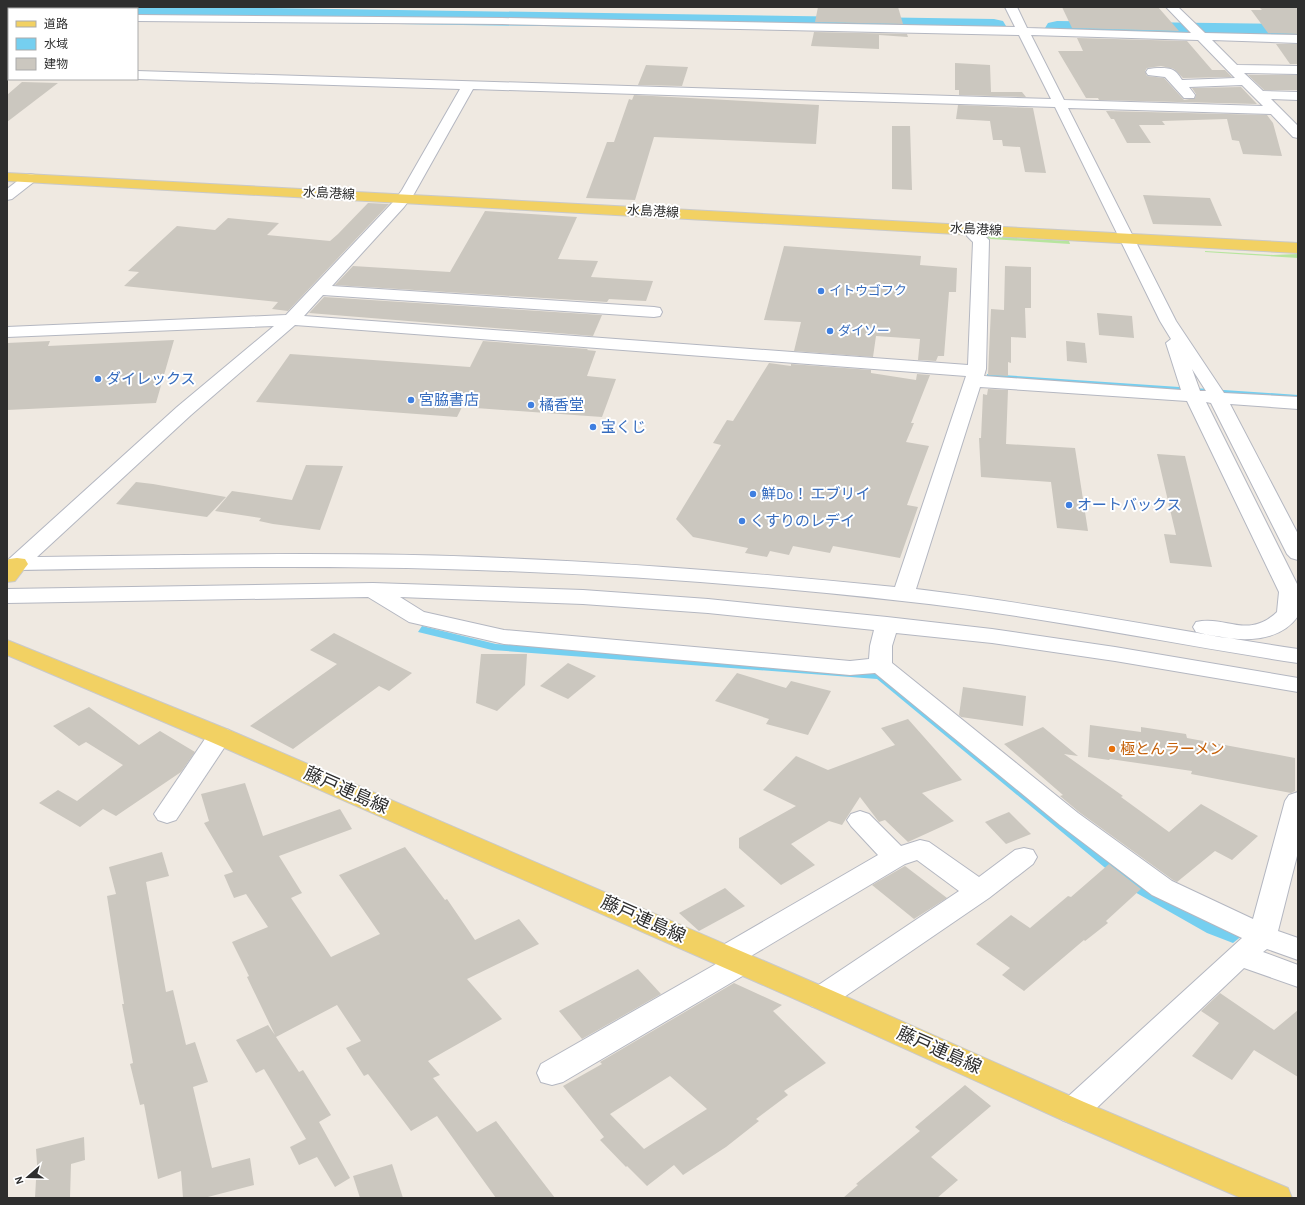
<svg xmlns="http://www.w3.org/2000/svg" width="1305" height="1205" font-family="'Alegreya Sans','Noto Sans JP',sans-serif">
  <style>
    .green { fill: #b6e59e }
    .water { fill: #75cff0 }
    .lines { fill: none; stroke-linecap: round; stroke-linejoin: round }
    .stream { fill: #75cff0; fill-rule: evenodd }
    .river { fill: #75cff0; fill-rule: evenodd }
    .building { fill: #cbc7bf; fill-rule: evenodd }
    .minor-casing { stroke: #b4b7c1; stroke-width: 2 }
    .major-casing { stroke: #c9c9c9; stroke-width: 2 }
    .minor { fill: #fff; fill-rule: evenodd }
    .major { fill: #f2d163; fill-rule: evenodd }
    .shop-dot { fill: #3f7fe0; stroke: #fff; stroke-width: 1.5 }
    .food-dot { fill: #e8710a; stroke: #fff; stroke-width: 1.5 }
    .labels { text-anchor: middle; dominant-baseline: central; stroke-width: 4; stroke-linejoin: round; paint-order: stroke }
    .far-street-label { font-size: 13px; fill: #2e2e2e; stroke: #fff }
    .far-shop-label { font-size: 13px; fill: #366cbe; stroke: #fff; text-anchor: start }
    .shop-label { font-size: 15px; fill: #366cbe; stroke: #fff; text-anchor: start }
    .food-label { font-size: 15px; fill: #c56008; stroke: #fff; text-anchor: start }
    .near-street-label { font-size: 18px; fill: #2e2e2e; stroke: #fff }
  </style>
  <rect width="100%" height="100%" fill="#efe9e1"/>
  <g class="green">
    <path d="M981,236L1069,241L1070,244L991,239Z"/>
    <path d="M1205,251L1273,255L1298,254V258L1205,252Z"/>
  </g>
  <g class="water">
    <path d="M987,374L1298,395V399L987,377Z"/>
    <path d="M422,626L496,644L882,671L1243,935L1233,943L1207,933L1133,891L877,679L492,650L418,632Z"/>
  </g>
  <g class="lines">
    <g class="stream">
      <path d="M137,11L826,20L828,21L826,22L137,13Z"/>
      <path d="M892,21L992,23L994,24L992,25L891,23L890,22Z"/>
      <path d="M1056,24H1081L1083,25L1081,26H1055L1054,25Z"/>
      <path d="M1166,26L1275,28L1277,29L1275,30L1164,28V27Z"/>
    </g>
    <g class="river">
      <path d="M7,8L14,9H9V22H7Z"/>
      <path d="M137,8H270L994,19L1003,21L1006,26L1003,31L994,33L270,22H137V9H132Z"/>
      <path d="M1057,21L1298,24V40L1057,35L1048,33L1045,28L1048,23Z"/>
    </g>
  </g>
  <g class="building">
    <path d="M818,7H898L903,24L815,22Z"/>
    <path d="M1062,7H1158L1179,31L1072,28Z"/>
    <path d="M1259,7H1298V34L1268,33L1251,10H1262Z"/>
    <path d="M814,32L907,34L908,37L879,35V49L811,46Z"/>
    <path d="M1077,38L1187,41L1212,70H1225L1232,77L1183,78L1174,69L1161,66L1147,68L1145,71L1147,76L1164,78L1184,100L1195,98L1196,94L1192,88L1241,87L1257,104L1099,100L1098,98H1086L1058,51H1083Z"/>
    <path d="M1276,44H1298V64H1290Z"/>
    <path d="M955,63L990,65L991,92H1022L1026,97L959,95V90H955Z"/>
    <path d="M646,65L688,67L682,86L638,85Z"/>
    <path d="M1248,75H1298V90H1264Z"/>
    <path d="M22,82L58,83L7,122V95Z"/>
    <path d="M634,95L819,105L816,144L654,137L635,200L586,198L607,142H614L629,99L632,100Z"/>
    <path d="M958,105L1033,108L1046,173L1025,172L1020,147L1003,146L1002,140H993L990,121L956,119Z"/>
    <path d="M1106,111L1267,115L1273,123L1282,156L1243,154L1239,141L1232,140L1227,119L1162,121L1165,125H1139L1151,143H1127L1114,119H1111Z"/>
    <path d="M892,126H910L912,190L892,189Z"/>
    <path d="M1143,195L1210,198L1222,226L1153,224Z"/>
    <path d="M368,203L389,204L288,311L272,309L278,302L124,286L139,272L128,271L177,226L215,230L228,218L279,223L267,235L330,241L338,234Z"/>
    <path d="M485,211L577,217L558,259L598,261L591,277L653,281L646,301L609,299L607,302L335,285L353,266L450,272Z"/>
    <path d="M784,246L921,256L920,265L957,268L956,292H949L944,356H938L936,361L918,360L920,339L876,336L873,357L794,351L801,322L764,320Z"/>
    <path d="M1005,266L1031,267V308H1025L1026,338L1011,337V363L1008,362V376L988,375L991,309L1004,310Z"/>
    <path d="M324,297L602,315L593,336L309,313Z"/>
    <path d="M1097,313L1132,316L1134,338L1099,335Z"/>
    <path d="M174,340L156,403L7,410V343L50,341L48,346Z"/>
    <path d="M483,341L588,349L587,350L596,351L587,376L616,379L602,417L462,407L457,417L256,402L290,354L470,367Z"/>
    <path d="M1066,341L1085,343L1087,363L1067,361Z"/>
    <path d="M769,363L791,366V364L871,370V373L916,380L917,374L930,375L911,423H914L906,442L929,446L907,505L918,507L900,558L833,546L830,553L793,546L789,555L770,551L767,557L745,553L748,548L693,537L676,519L721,445L713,443L727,420L733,421Z"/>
    <path d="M988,389L1008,390L1006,444L1075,448L1088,531L1057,528L1051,482L981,477L979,438H981L983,394L987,395Z"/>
    <path d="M1157,454L1185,456L1212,567L1170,563L1164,534L1176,535Z"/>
    <path d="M306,465L343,466L320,530L273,524L259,521L261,518L215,511L232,491L292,500Z"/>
    <path d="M136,482L153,484L226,497L207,517L116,504Z"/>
    <path d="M334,633L412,673L389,691L379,686L293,749L250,726L337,664L310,650Z"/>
    <path d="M481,654H527L525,685L497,711L476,703Z"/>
    <path d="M568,663L596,676L568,699L540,686Z"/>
    <path d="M737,673L786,688L791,681L831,691L808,735L766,724L769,719L715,701Z"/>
    <path d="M963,687L1026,696L1023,726L961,717L959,715Z"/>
    <path d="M89,707L139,745L160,731L195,752L181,772L116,816L103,809L80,827L39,803L58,790L77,801L123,765L86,742L79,746L53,726Z"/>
    <path d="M908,719L962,780L922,793L954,821L908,842L885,820L879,822L860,797L842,825L829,821L791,844L815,865L781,885L739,848V838L796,806L763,790L796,756L828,770L895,745L881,728Z"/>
    <path d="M1090,725L1141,732V727L1186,734L1187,738L1295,758V791L1291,793L1191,774L1192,771L1110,759L1109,760L1088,757Z"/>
    <path d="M1043,727L1078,756L1064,754L1123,796L1121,797L1169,832L1201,804L1258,836L1232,860L1215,851L1177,882L1173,880L1079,812L1060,796L1063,795L1004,744Z"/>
    <path d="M245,783L263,836L340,809L352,829L279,856L302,893L291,898L331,957L380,934L339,875L405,847L445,900L447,899L475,940L519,919L539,944L467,979L502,1019L428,1061L440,1075L433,1078L477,1132L496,1121L555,1198H496L437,1116L411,1131L368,1074L364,1076L346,1048L361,1041L337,1005L276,1037L299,1072L303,1070L331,1115L319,1122L350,1178L335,1187L317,1157L299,1165L290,1147L306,1139L264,1069L256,1073L236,1040L268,1025L275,1035L247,977L249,976L232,942L268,927L246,894L234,898L224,875L233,872L204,823L209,821L201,794Z"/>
    <path d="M1009,812L1031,834L1006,844L985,822Z"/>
    <path d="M162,852L169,876L146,882L166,992L173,990L186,1045L195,1042L208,1082L193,1087L212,1168L250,1158L254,1185L204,1198H183L181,1171L158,1179L144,1104L140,1105L130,1064L133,1063L122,1004H124L107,896L116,894L109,867Z"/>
    <path d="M1109,864L1141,889L1106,921L1108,923L1085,941L1084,940L1024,991L1002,975L1010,968L976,944L1011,915L1030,928L1068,896L1071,897Z"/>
    <path d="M905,866L947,898L914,919L872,885Z"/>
    <path d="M725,888L745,906L699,931L679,913Z"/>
    <path d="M638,969L661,994L582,1039L559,1011Z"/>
    <path d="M734,983L782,1005L773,1011L826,1063L784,1091L788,1095L756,1119L759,1121L726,1147L683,1175L674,1165L647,1186L627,1166L626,1167L600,1140L604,1137L563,1086L602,1064L600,1062ZM670,1076L707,1109L644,1149L610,1114Z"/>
    <path d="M1220,993L1274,1030L1298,1010V1077L1254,1050L1232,1080L1192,1056L1219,1023L1201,1011Z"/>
    <path d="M965,1085L991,1106L931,1157L958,1180L937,1198H843L858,1185L856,1184L920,1131L915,1127Z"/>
    <path d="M84,1137L85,1160L71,1164L70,1198H35L36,1180L38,1179L36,1149Z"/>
    <path d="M392,1164L403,1198H360L353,1176Z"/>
  </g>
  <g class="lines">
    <g class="minor-casing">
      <g id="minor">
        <path d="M7,7L13,8L14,9H9V13H7Z"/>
        <path d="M1005,7H1017L1027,28L1191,33L1166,7H1178L1205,33L1298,35V43L1212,40L1237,65L1298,66V74L1244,73L1263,91L1298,92V100L1271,99L1298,126V138L1293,137L1271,114L1068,108L1176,321L1224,393L1298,397V409L1230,404L1298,534V560L1291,558L1287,554L1211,403L1206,402L1298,586V616C1276,648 1228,640 1196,632L1193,627L1196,622C1226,615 1248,640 1277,612L1279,592L1187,401L980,387L916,589C1044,604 1170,630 1298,649V663C1166,643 1035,615 902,601C750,584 597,573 444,569C302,565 159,568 17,570L9,569L7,565L9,559L177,407L274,326L7,337V327L286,315L394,201L402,190L460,89L137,79V71L1051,99L1019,35L502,24L137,21V15L502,18L1015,27ZM1031,35L1198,40L1235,78L1182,80C1180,77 1177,72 1173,70C1168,67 1154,68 1148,69L1146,72L1148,75L1165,77L1184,98H1194L1195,95L1189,87L1242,85L1263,106L1064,100ZM473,89L1055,107L1160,321L1171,339L1166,343L1181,390L984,376L986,369L989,240L983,234L980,228L975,226L970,228L967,231V236L973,242L968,365L304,316L323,295L654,317L660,316L662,312L660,308L654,307L332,286L404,207L414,194ZM295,325L966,376L895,587C764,574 634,563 503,558C348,551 192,555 37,557L191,415ZM1192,369L1206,391H1200Z"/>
        <rect x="7" y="67" width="2" height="8"/>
        <path d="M30,174L35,175L37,178L35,181L12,199L7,200V189L25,175Z"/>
        <path d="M373,583L583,590L708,599L887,617L992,629L1115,647L1298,678V692L1115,661L992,643L896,633L892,646V663L1078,813L1172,881L1253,919L1285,801L1289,795L1298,792V852L1278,931L1298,938V960L1267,949L1263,952L1298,965V987L1244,968L1084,1120L1073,1124L1062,1120L1057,1111L1062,1102L1242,938L1152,895L1060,825L875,673L850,675L504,644L409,622L368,597L7,603V589ZM400,597L583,604L708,613L874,630L870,646L869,659L850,661L504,630L424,612Z"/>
        <path d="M220,728L229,730L232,736L176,820L167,823L158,820L154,814L158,808L211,730Z"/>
        <path d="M860,811L869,814L901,846L920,840L929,842L979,877L1015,850L1024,848L1033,850L1037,857L1033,864L989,898L831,1006L821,1009L811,1006L806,998L811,990L959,891L917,860L905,864L751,956L755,963L751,971L563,1082L552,1085L541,1082L537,1073L541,1064L716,964L712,957L716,949L878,855L851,826L847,820L851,814Z"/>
      </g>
    </g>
    <g class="major-casing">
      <g id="major">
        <path d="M7,173L1298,243V253L7,181Z"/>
        <path d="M17,558L25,559L28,564L15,581L7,582V562L9,559Z"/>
        <path d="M7,640L229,730L831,990L1084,1102L1288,1188L1292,1198H1241L1062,1120L811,1006L211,742L7,655Z"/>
      </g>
    </g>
    <use href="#minor" class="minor"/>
    <use href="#major" class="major"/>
  </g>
  <g class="shop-dot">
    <circle cx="821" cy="291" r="4"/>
    <circle cx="830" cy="331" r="4"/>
    <circle cx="98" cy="379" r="4"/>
    <circle cx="411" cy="400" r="4"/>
    <circle cx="531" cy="405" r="4"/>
    <circle cx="593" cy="427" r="4"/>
    <circle cx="753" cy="494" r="4"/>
    <circle cx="1069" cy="505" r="4"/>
    <circle cx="742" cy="521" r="4"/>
  </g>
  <circle class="food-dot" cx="1112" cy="749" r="4"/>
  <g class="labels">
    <g class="far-street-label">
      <text transform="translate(329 194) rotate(3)">水島港線</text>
      <text transform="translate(653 212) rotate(3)">水島港線</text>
      <text transform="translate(976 230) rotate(3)">水島港線</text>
    </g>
    <g class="far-shop-label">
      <text x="829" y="291">イトウゴフク</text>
      <text x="838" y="331">ダイソー</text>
    </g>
    <g class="shop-label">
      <text x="106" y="379">ダイレックス</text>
      <text x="419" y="400">宮脇書店</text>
      <text x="539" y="405">橘香堂</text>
      <text x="601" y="427">宝くじ</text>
      <text x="761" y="494">鮮Do！ エブリイ</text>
      <text x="1077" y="505">オートバックス</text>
      <text x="750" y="521">くすりのレデイ</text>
    </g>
    <g class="food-label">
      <text x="1120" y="749">極とんラーメン</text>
    </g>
    <g class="near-street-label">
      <text transform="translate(346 791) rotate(24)">藤戸連島線</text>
      <text transform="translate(643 920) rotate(24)">藤戸連島線</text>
      <text transform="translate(939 1051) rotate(24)">藤戸連島線</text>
    </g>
  </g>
  <rect width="1305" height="1205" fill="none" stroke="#2e2e2e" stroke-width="16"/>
  <rect x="8" y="8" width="130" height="72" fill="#ffffff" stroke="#ababab"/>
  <rect x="16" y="21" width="20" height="6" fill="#f2d163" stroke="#ababab"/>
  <text x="44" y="28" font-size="12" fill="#2e2e2e">道路</text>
  <rect x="16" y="38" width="20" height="12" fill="#75cff0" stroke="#ababab"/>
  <text x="44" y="48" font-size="12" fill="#2e2e2e">水域</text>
  <rect x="16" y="58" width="20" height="12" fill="#cbc7bf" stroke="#ababab"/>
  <text x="44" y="68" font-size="12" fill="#2e2e2e">建物</text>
  <g transform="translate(28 1177) rotate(250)" stroke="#ffffff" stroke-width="3" paint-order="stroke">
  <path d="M0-3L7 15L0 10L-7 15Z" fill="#2e2e2e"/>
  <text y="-6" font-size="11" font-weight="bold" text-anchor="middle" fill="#2e2e2e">N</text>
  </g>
</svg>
